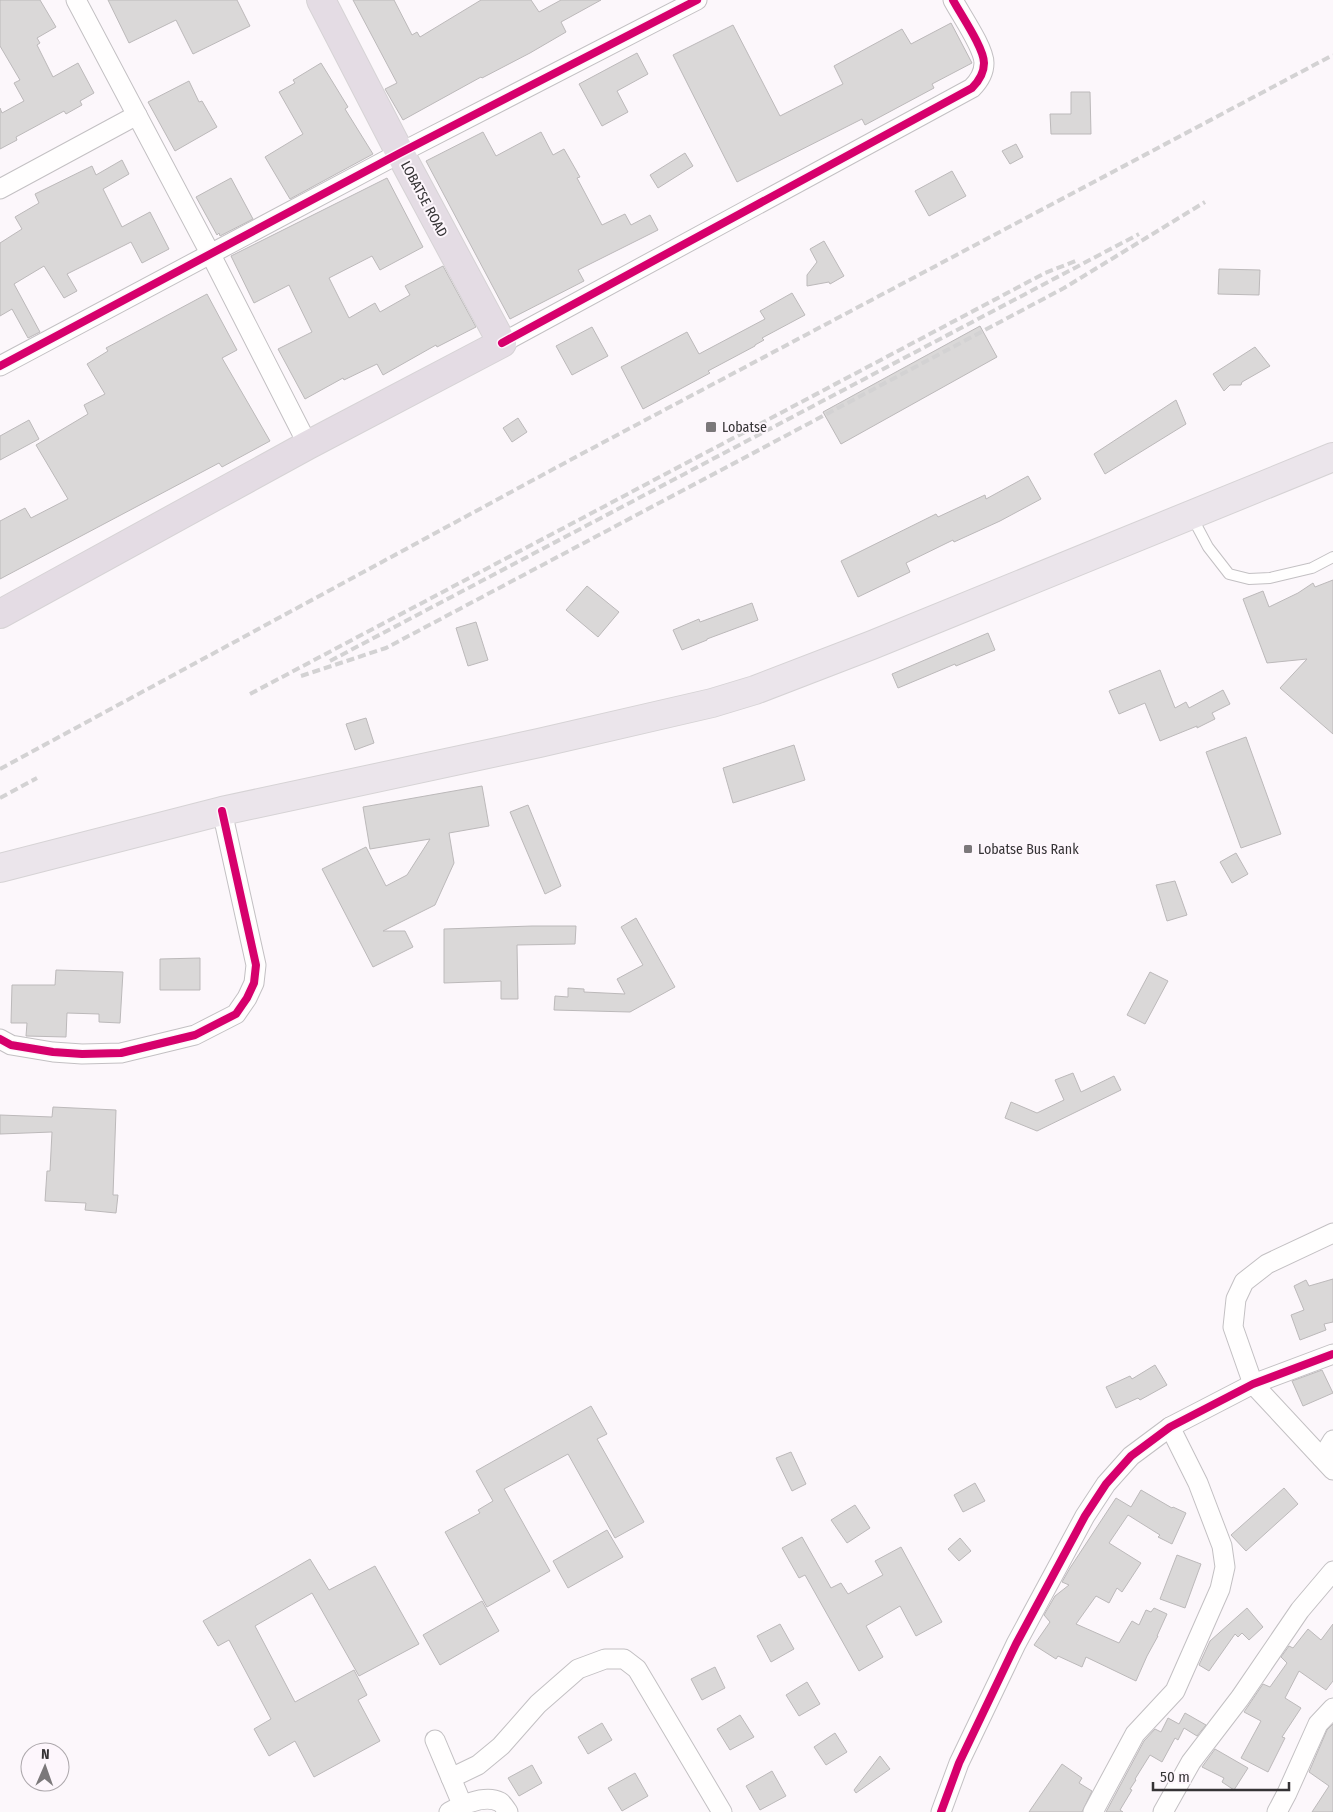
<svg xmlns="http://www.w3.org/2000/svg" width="1333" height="1812" font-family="'Fira Sans Condensed',sans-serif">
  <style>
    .building { fill: #dad8d8; stroke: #bcb9ba }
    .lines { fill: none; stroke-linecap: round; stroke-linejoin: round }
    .service-casing { stroke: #c3c0c3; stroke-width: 12 }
    .minor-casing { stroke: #c3c0c3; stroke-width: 21 }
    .primary-casing { stroke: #d6d3d5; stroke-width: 30 }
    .trunk-casing { stroke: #d6d3d5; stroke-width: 30 }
    .service { stroke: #fffefe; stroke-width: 10 }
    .minor { stroke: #fffefe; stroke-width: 19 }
    .primary { stroke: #ebe5eb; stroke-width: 28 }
    .trunk { stroke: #e4dce4; stroke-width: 28 }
    .rail { stroke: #d3d2d3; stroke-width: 4; stroke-dasharray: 8 4; stroke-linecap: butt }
    .cycleway-casing { stroke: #fdf6fc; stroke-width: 11 }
    .cycleway { stroke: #d6006c; stroke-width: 8 }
    .poi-dot { fill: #7b787a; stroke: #fdf6fc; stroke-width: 2 }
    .labels { text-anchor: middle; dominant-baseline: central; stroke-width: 4; stroke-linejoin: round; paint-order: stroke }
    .street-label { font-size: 14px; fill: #353335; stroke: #fdf6fc }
    .poi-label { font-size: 14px; fill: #353335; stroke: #fdf6fc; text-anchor: start }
  </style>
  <rect width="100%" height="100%" fill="#fcf7fb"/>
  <g class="building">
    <path d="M0,0H40L56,27L37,38L40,43L37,45L53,77L78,63L94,93L80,101L82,105L66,114L64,111L16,137L17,140L0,149V108L2,113L24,101L14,83L20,80L0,46Z"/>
    <path d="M108,0H237L250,26L193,54L176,20L129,43Z"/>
    <path d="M353,0H394L412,35L417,32L420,37L481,0H531L539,12L561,0H601L561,22L566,32L530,53L482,78L481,77L403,120L385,89L397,83Z"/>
    <path d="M951,23L972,63L932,84L934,88L865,125L862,119L737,182L673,55L733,25L780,116L843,84L834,66L902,29L911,44Z"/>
    <path d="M637,53L648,74L617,91L628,112L602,126L579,84Z"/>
    <path d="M321,63L348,107L345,109L373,154L290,199L265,157L303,134L279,92L295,83L293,80Z"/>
    <path d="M189,81L199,102L202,101L217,127L175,151L148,102Z"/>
    <path d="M1071,92H1090L1091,134H1051L1050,114H1071Z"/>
    <path d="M483,132L496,156L541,132L553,155L564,149L580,177L577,178L602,225L625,214L631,225L650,215L658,230L578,270L584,281L510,319L426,161Z"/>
    <path d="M1016,144L1023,157L1010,164L1002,151Z"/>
    <path d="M685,153L693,166L658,188L650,175Z"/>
    <path d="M122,160L129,174L103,189L122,227L150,212L169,249L142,263L131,242L67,274L77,291L64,298L44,266L14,284L40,332L28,338L12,309L0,316V243L22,229L15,217L39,203L35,194L92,166L96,175Z"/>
    <path d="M952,171L966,196L929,216L915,191Z"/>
    <path d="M231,178L253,219L220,236L219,233L217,235L196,197Z"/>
    <path d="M387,178L423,247L380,270L372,256L329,278L349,318L375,303L380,312L410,295L405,286L443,266L476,327L437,347L436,345L383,375L377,364L344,380L343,378L305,399L278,349L312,332L289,285L254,303L231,256Z"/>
    <path d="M824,241L844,276L830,284L829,282L807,286V275L817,262L810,249Z"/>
    <path d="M1219,269L1260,270L1259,295L1218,294Z"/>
    <path d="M792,293L805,315L762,338L764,340L755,345V346L708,371L710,373L643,409L621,367L687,332L699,354L765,319L760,311Z"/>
    <path d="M207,294L237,350L222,358L270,441L222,467L219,463L0,579V521L25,508L31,518L68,499L36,445L88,414L84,405L105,394L87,364L108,351L106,348Z"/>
    <path d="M980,326L997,357L841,444L823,412Z"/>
    <path d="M592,327L608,356L572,375L556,346Z"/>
    <path d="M1255,347L1270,366L1242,382L1241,385H1230L1224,391L1213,374Z"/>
    <path d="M1176,400L1186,424L1105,474L1094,454Z"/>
    <path d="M518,418L527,432L512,442L503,428Z"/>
    <path d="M29,420L39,439L0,460V436Z"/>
    <path d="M1028,476L1041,499L1000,521L954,542L953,540L906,563L910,572L858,597L841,561L936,514L938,517L985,495L986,499Z"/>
    <path d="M1333,580V734L1280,688L1307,659L1267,663L1243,599L1263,591L1269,607L1298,593L1313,583L1315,587Z"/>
    <path d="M587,586L619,612L598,637L566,610Z"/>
    <path d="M752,603L758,620L707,639V640L682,650L673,630L699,619L700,622Z"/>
    <path d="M476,622L488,660L468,666L456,628Z"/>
    <path d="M988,633L995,650L956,666L955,664L898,688L892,674Z"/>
    <path d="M1160,670L1175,708L1186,702L1189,708L1223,690L1230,704L1212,713L1215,719L1197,728V726L1160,741L1145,703L1119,714L1109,691Z"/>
    <path d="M366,718L374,743L355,750L346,724Z"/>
    <path d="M1246,737L1281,834L1241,848L1206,752Z"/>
    <path d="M794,745L805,780L733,803L723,768Z"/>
    <path d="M482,786L489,826L449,833L454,863L435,905L383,931H405L413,947L373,967L322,869L366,847L386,886L407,875L430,839L370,849L363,807Z"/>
    <path d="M528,805L561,886L545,894L510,812Z"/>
    <path d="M1236,853L1248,874L1232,883L1220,862Z"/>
    <path d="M1175,881L1187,915L1167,921L1156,885Z"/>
    <path d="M636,918L675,987L630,1012L554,1010L555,996L568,997V988L584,989V992L625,994L617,979L643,965L621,927Z"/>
    <path d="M532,926H576L575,944L517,945L518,999H501V981L444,983V929Z"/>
    <path d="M200,958V990H160V959Z"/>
    <path d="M56,970L123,972L120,1023L99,1022V1014L67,1013L66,1037L26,1036L27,1023H11L12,985H55Z"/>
    <path d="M1150,972L1168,981L1145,1024L1127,1015Z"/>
    <path d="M1073,1073L1081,1092L1114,1076L1121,1090L1037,1131L1005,1118L1011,1102L1037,1113L1064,1100L1055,1080Z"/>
    <path d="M53,1107L116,1110L113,1195H118L116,1213L85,1210L86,1203L45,1201L47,1171H50L52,1132L0,1134V1115L52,1117Z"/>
    <path d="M1333,1279V1322L1324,1324L1326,1330L1300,1340L1291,1315L1304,1310L1294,1286L1306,1280L1309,1286Z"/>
    <path d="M1155,1365L1167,1385L1140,1400L1138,1398L1116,1408L1106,1387L1130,1376L1132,1379Z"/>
    <path d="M1322,1370L1333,1393L1303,1406L1292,1381Z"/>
    <path d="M591,1406L607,1434L597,1439L644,1522L615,1538L568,1454L504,1489L550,1571L487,1607L445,1532L480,1513L478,1510L493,1501L476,1471Z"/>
    <path d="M791,1452L806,1484L792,1491L776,1458Z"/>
    <path d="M975,1483L985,1501L963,1512L954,1495Z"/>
    <path d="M1284,1488L1298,1504L1246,1551L1231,1535Z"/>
    <path d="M1141,1490L1172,1508L1173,1507L1186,1513L1172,1544L1158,1537L1160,1535L1128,1515L1109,1543L1141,1563L1122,1592L1117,1588L1109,1603L1096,1596L1076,1624L1119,1643L1132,1621L1139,1625L1146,1610L1151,1612L1154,1608L1167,1614L1157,1636H1158L1147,1656L1136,1681L1086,1657L1082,1667L1058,1656L1056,1659L1034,1645L1050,1622L1044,1615L1055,1596L1069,1585L1062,1582L1070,1568L1116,1498L1131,1507Z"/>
    <path d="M855,1505L870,1528L847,1543L831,1520Z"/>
    <path d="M607,1530L623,1557L568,1588L553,1561Z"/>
    <path d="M802,1537L831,1588L841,1583L848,1594L883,1575L875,1561L901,1547L942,1622L916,1636L900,1606L866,1626L883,1657L859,1671L805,1575L799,1578L782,1548Z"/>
    <path d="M960,1538L971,1551L959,1561L948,1549Z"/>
    <path d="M1177,1555L1201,1564L1185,1608L1160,1599Z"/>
    <path d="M310,1559L329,1590L375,1566L419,1644L359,1676L312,1593L255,1626L295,1702L354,1670L367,1695L358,1700L380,1741L314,1777L295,1741L269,1756L254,1729L271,1719L229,1640L218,1646L203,1621Z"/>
    <path d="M482,1601L499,1631L440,1665L423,1635Z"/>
    <path d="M1247,1608L1263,1627L1249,1640L1242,1633L1238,1637L1235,1634L1209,1671L1199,1665L1210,1641Z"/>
    <path d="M780,1624L794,1649L771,1662L757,1636Z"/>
    <path d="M1333,1624V1681L1326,1690L1299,1671L1285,1698L1301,1708L1282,1737L1285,1738L1268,1772L1241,1758L1261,1721L1244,1712L1263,1684L1270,1687L1287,1663L1281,1657L1289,1646L1293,1648L1308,1629L1321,1640Z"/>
    <path d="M715,1667L725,1688L702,1700L691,1679Z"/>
    <path d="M807,1682L820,1704L799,1716L786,1695Z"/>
    <path d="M1185,1713L1206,1725L1197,1736L1184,1728L1178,1740L1175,1738L1162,1762L1150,1755L1135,1779L1136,1780L1130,1789L1132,1790L1120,1810L1123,1812H1106L1144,1741L1155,1729L1161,1732L1168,1718L1179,1724Z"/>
    <path d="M740,1715L754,1737L730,1750L717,1729Z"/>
    <path d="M602,1723L612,1740L588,1754L578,1737Z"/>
    <path d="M1333,1724V1812H1312L1329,1786L1309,1772L1327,1730Z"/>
    <path d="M835,1733L847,1752L826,1765L814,1747Z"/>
    <path d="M1215,1749L1248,1768L1234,1790L1222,1782L1224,1778L1202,1767Z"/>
    <path d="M880,1756L890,1769L856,1793L854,1790Z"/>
    <path d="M1062,1764L1082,1778L1079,1783L1092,1791L1082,1812H1029Z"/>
    <path d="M532,1765L542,1783L519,1796L508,1778Z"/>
    <path d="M772,1771L786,1796L760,1810L746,1786Z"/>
    <path d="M635,1773L648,1796L622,1811L608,1788Z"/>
  </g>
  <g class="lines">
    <g class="service-casing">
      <path id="service" d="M1191,515L1208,547L1229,574L1249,579L1270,578L1312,568L1333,557"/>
    </g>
    <g class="minor-casing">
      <g id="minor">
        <path d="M76,0L211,255L308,445"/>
        <path d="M0,189L137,115"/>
        <path d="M502,343L972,88C979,81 984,73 984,63C984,48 961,15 953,0"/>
        <path d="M0,366L400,153L697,0"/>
        <path d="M0,1039L11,1045L53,1052L82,1054L121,1053L195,1035L236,1014L247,998L254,983L256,965L222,811"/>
        <path d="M1333,1233L1267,1264L1244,1282L1236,1299L1233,1327L1253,1384L1333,1470"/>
        <path d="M1322,1458L1333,1440"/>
        <path d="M435,1740L462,1804"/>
        <path d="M451,1778L478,1765L501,1746L538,1704L578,1669L605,1659H624L637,1669L722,1812"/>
        <path d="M449,1812C462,1805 485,1794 500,1802C503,1804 506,1809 508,1812"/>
        <path d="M941,1812L959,1763L1016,1644L1085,1516L1106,1484L1131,1456L1170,1427L1253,1384L1333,1354"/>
        <path d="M1093,1812L1135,1734L1175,1691L1220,1589L1225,1567L1222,1546L1198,1483L1170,1427"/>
        <path d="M1163,1812L1191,1762L1240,1698L1300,1610L1333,1571"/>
        <path d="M1277,1812L1287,1793L1318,1724L1333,1708"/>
      </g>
    </g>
    <g class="primary-casing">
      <path id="primary" d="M0,868L222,811L539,743L712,703L755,690L872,645L1333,457"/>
    </g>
    <g class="trunk-casing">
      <path id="trunk" d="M0,614L308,445L502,343L400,153L321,0"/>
    </g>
    <use href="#service" class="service"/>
    <use href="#minor" class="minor"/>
    <use href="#primary" class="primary"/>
    <use href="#trunk" class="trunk"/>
    <g class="rail">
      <path d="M330,661L1139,234"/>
      <path d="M301,676L386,648L1064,288L1205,202"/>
      <path d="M250,694L1045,273L1078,260"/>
      <path d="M0,769L572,459L1333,55"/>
      <path d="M0,798L37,778"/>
    </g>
    <g class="cycleway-casing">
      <g id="cycleway">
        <path d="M502,343L972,88C979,81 984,73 984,63C984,48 961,15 953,0"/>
        <path d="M0,366L400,153L697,0"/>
        <path d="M0,1039L11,1045L53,1052L82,1054L121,1053L195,1035L236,1014L247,998L254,983L256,965L222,811"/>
        <path d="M941,1812L959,1763L1016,1644L1085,1516L1106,1484L1131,1456L1170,1427L1253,1384L1333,1354"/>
      </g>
    </g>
    <use href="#cycleway" class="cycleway"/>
  </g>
  <g class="poi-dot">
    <rect x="705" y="421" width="12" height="12" rx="2.5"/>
    <rect x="963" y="844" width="10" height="10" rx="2.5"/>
  </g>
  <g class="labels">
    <g class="street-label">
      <text transform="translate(424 199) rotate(62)">LOBATSE ROAD</text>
    </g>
    <g class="poi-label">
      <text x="722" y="427">Lobatse</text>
      <text x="978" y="849">Lobatse Bus Rank</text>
    </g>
  </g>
  <g transform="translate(45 1767) rotate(2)"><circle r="24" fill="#fdf6fc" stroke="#ada8ac"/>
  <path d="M0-4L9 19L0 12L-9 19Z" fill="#7b787a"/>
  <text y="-8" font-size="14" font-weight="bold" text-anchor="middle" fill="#353335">N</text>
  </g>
  <path d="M1153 1782v8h136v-8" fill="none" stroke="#353335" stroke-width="2.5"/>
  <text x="1160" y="1782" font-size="15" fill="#353335" stroke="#fdf6fc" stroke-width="4" paint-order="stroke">50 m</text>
</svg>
